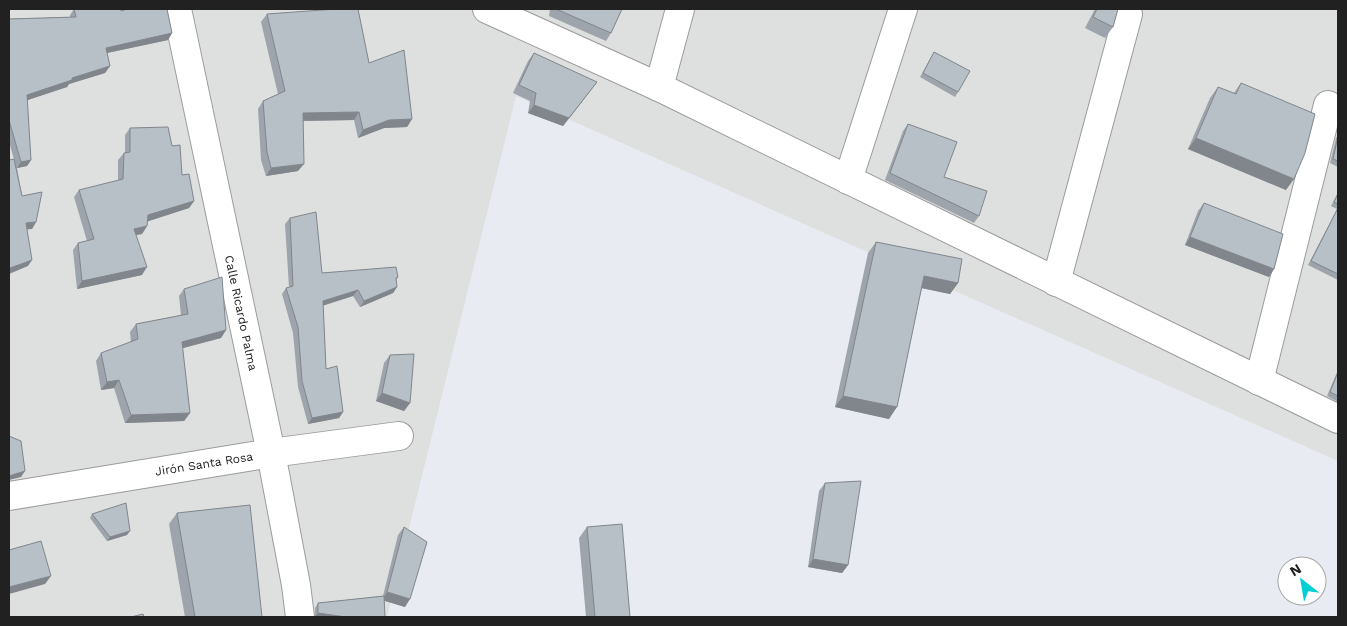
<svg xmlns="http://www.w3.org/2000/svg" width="1347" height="626" font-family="'Work Sans',sans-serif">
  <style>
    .residential { fill: #dedfdf }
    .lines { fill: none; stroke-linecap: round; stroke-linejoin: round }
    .minor-casing { stroke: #9b9b9b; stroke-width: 30 }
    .minor { stroke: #fff; stroke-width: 28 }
    .wall { fill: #9da4ab }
    .shaded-wall { fill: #80868b }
    .building { fill: #b7bfc7; stroke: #80868b }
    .labels { text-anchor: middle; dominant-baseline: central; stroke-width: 4; stroke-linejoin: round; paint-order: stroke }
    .street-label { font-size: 12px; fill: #212121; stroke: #fff }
  </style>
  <rect width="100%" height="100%" fill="#e8ebf1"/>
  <path class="residential" d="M9,9H1338V461L516,96L387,617H9Z"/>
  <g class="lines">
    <g class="minor-casing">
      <g id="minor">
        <path d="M177,9L271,453L296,585L300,617"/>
        <path d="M487,9L659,87L1338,419"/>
        <path d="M659,87L680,9"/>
        <path d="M848,180L903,9"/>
        <path d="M1056,282L1128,14"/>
        <path d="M1259,381L1328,105"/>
        <path d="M9,496L271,453L399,436"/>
      </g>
    </g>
    <use href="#minor" class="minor"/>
  </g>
  <g class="wall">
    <path d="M74,9L121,11L172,33L168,40L107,53L110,66L105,73L69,84L67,87L27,100L31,160L27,166L17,168L22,196L36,222L32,229H27L28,266L14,159L9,142V19L70,17V15Z"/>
    <path d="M550,9H622L611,33L606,41L549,16Z"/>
    <path d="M1095,9H1118L1113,27L1105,38L1085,28Z"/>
    <path d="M267,14L369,63L412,119L407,127L384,128L358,138L354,120L303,121L298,171L266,176L261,160L258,109L263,101L278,94L261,22Z"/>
    <path d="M934,52L958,92L955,97L920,77Z"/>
    <path d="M534,53L591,90L563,126L528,113L530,101L513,93L528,61Z"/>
    <path d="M1241,83L1286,190L1188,149L1210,98L1218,87L1234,93Z"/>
    <path d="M908,124L944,177L979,216L974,223L885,180L903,131Z"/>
    <path d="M130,128L172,146L182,175L194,201L189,208L147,221V226L142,234L136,235L142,275L77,289L73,250L78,243L87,241L74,197L79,190L118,181V160L124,153H125V135Z"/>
    <path d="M1338,135V167L1330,163L1336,138Z"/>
    <path d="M1338,192V280L1308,265L1337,209L1331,206Z"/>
    <path d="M1204,203L1274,269L1269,277L1185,245L1198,211Z"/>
    <path d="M290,218L322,273L398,277L396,280L397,287L393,293L360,307L353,296L323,305L326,369L343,412L339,418L308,424L298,387L293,333L282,294L286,288L289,287L285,224Z"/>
    <path d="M876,242L958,283L950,294L922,288L889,419L835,407L868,253Z"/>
    <path d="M184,289L226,330L221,338L182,348L190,413L184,421L125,423L114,388L101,390L96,361L101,353L131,342L130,332L136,324L181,315L179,296Z"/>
    <path d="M390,355L410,403L404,411L376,401L384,363Z"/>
    <path d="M1338,370V402L1327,396Z"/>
    <path d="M825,483L848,565L842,573L808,567L819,491Z"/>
    <path d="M177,513L262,617H185L169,524Z"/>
    <path d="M92,514L127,535L107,541L90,518Z"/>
    <path d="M404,527L405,607L385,601L315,617V608L318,603L383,596L398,535Z"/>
    <path d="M587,527L630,617H586L579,538Z"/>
  </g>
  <g class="shaded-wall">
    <path d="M172,33L168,40L102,54L106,48Z"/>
    <path d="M110,66L105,73L69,84L67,87L22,102L27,95L72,78Z"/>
    <path d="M597,82L563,126L528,113L534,105Z"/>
    <path d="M359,112L354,120L297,121L303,113Z"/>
    <path d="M412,119L407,127L384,128L358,138L363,130L389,120Z"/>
    <path d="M1196,138L1294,179L1286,190L1188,149Z"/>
    <path d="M31,160L27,166L17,168L21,162Z"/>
    <path d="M304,164L298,171L266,176L271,168Z"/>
    <path d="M194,201L189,208L143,223L148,215Z"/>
    <path d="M36,222L32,229L21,230L26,223Z"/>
    <path d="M147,226L142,234L128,236L134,229Z"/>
    <path d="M1190,237L1274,269L1269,277L1185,245Z"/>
    <path d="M32,260L28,266L9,274V270L10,268Z"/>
    <path d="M147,267L142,275L77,289L82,281Z"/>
    <path d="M924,276L958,283L950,294L916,287Z"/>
    <path d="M397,287L393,293L360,307L364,301Z"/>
    <path d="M358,290L353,296L319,307L323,301Z"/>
    <path d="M226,330L221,338L176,350L182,342Z"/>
    <path d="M119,380L114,388L101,390L107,382Z"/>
    <path d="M382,393L410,403L404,411L376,401Z"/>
    <path d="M843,396L897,407L889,419L835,407Z"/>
    <path d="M343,412L339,418L308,424L312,418Z"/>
    <path d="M190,413L184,421L125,423L131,415Z"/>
    <path d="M25,471L21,477L9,480V476L10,475Z"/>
    <path d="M130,531L127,535L107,541L110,537Z"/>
    <path d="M813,559L848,565L842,573L808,567Z"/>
    <path d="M51,576L45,584L9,594V587Z"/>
    <path d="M387,592L410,599L405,607L382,600Z"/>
    <path d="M318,613L346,617H315Z"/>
  </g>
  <g class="building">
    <path d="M74,9H121V11L127,9H167L172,33L106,48L110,66L72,78V80L27,95L31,160L21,162L9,120V19L76,17Z"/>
    <path d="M336,9H358L369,63L404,50L412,119L389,120L363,130L359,112L303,113L304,164L271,168L267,152L263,101L285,91L267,14Z"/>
    <path d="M556,9H622L611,33Z"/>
    <path d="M1097,9H1118L1113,27L1093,17Z"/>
    <path d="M934,52L970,71L958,92L923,73Z"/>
    <path d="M534,53L597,82L569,118L534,105L536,93L519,85Z"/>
    <path d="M1241,83L1315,114L1305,153L1294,179L1196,138L1218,87L1236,94Z"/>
    <path d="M908,124L957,142L944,177L987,191L979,216L890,173Z"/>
    <path d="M168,127L172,146L180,145L182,175L189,174L194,201L148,215L147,226L134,229L147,267L82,281L78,243L94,239L79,190L123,179L124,153L130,152V128Z"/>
    <path d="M1338,136V161L1333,159Z"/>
    <path d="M14,159L22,196L42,192L36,222L26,223L32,260L10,268L9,272V160Z"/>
    <path d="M1338,194V204L1334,202Z"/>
    <path d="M1204,203L1283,234L1274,269L1190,237Z"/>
    <path d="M1338,208V274L1311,261Z"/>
    <path d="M316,212L322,273L396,267L398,277L396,278L397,287L364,301L358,290L323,301L326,369L337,366L343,412L312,418L302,381L298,327L286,288L293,286L290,218Z"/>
    <path d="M876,242L962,259L958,283L924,276L897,407L843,396Z"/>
    <path d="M222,277L226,330L182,342L190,413L131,415L119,380L107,382L101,353L138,339L136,324L188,314L184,289Z"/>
    <path d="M414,354L410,403L382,393L390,355Z"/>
    <path d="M1338,372V396L1330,392Z"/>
    <path d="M9,436L21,441L25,471L9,476Z"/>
    <path d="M861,481L848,565L813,559L825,483Z"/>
    <path d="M126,503L130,531L110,537L92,514Z"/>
    <path d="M250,505L262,617H195L177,513Z"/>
    <path d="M622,524L630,617H595L587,527Z"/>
    <path d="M404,527L427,542L410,599L387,592Z"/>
    <path d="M41,541L51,576L9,587V550Z"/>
    <path d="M384,596L385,617H346L318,613V603Z"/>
    <path d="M143,614L144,617H131Z"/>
  </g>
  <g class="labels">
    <g class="street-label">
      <text transform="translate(241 313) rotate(78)">Calle Ricardo Palma</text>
      <text transform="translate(204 464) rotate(-9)">Jirón Santa Rosa</text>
    </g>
  </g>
  <rect width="1347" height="626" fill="none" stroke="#212121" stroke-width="20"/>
  <g transform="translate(1302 581) rotate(329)"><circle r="24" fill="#ffffff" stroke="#a6a6a6"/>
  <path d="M0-4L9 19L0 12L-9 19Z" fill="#00d0d2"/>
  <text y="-8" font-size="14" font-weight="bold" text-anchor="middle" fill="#212121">N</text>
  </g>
</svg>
